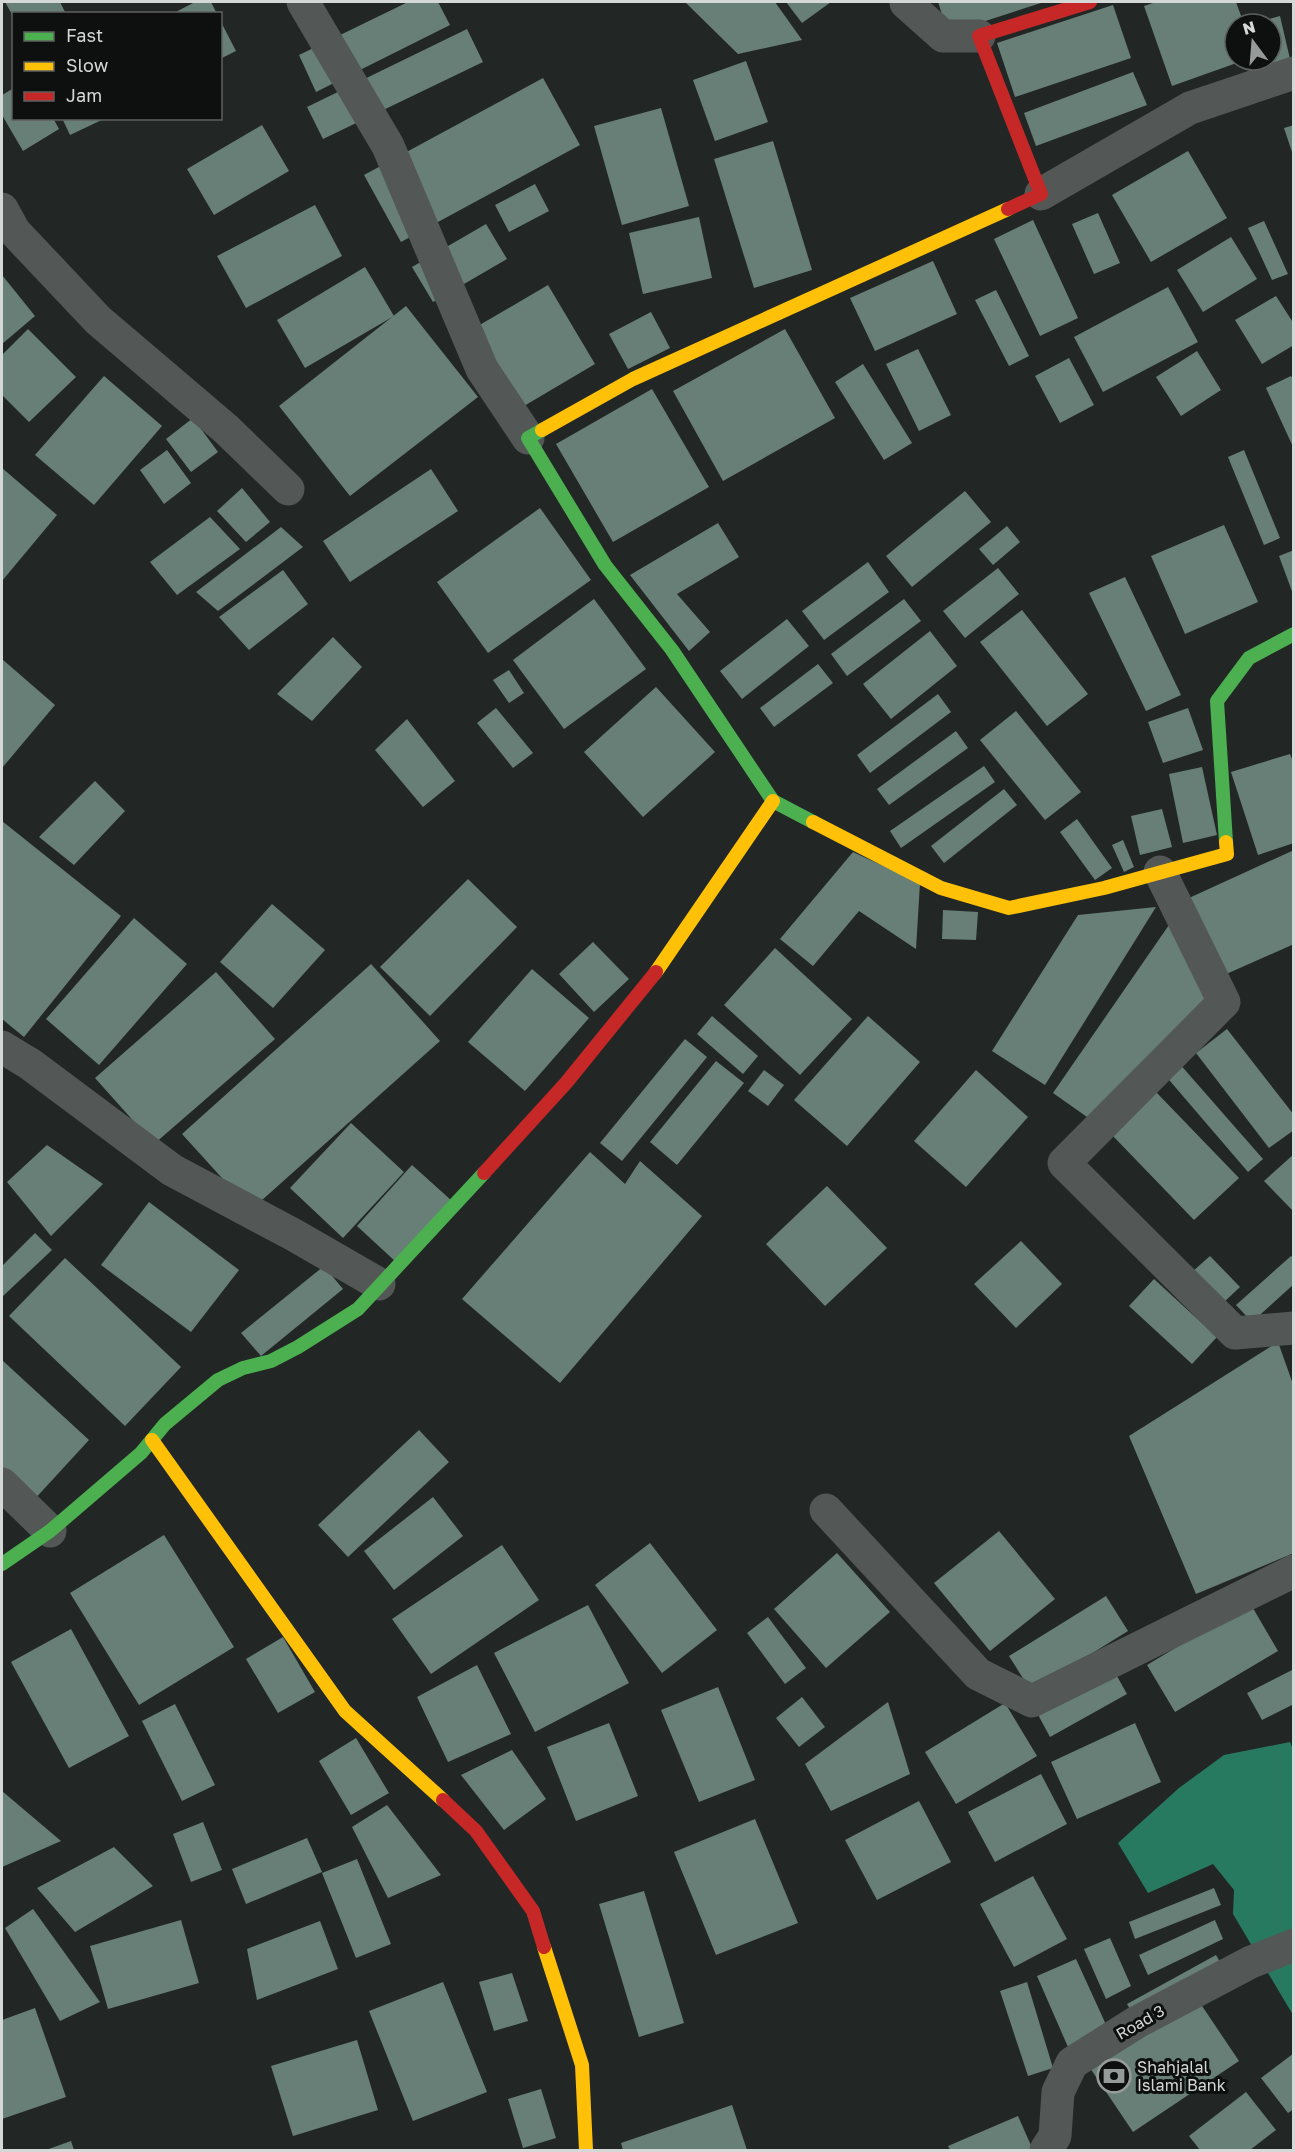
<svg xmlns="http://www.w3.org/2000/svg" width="1295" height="2152" font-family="'Golos Text',sans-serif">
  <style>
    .water { fill: #277a60 }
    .building { fill: #677f76 }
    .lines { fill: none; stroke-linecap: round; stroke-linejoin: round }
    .street { stroke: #535755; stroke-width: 33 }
    .fast { stroke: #4caf50; stroke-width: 14 }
    .slow { stroke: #ffc107; stroke-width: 14 }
    .jam { stroke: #c62828; stroke-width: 14 }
    .labels { text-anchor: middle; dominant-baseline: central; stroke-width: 6; stroke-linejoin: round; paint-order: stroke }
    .street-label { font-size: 16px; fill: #d4d9d7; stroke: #0d100f }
    .poi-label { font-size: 16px; fill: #d4d9d7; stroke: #0d100f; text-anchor: start }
  </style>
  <rect width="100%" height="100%" fill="#222725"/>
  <path class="water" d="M1290,1742L1294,1752L1293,2015L1233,1914L1234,1890L1213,1864L1148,1893L1118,1843L1179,1788L1224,1755Z"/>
  <g class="building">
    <path d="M5,2H60L66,14H14V18Z"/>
    <path d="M195,2H211L217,14H172Z"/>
    <path d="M408,2H438L450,25L316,92L299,55Z"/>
    <path d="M685,2H775L802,40L738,54Z"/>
    <path d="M786,2H831L802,23Z"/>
    <path d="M938,2H1044L948,33Z"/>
    <path d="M1156,2H1236L1244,24H1235V60H1245L1172,86L1144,6Z"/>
    <path d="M1113,5L1131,58L1015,97L997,43Z"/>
    <path d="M1280,16L1290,59L1268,64L1267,60H1271V24H1259L1258,22Z"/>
    <path d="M220,20L236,51L220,59Z"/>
    <path d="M467,29L483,62L323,139L307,107Z"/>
    <path d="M746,61L768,122L715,141L693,80Z"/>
    <path d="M1133,72L1147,105L1036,146L1024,113Z"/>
    <path d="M543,78L580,145L401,242L364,175Z"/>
    <path d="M14,88V118H53L59,129L23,151L2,115V95Z"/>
    <path d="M661,108L689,206L622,225L594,126Z"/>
    <path d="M62,118H106L70,135Z"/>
    <path d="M262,125L289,171L214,215L187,169Z"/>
    <path d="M1294,125V155H1293L1284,128Z"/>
    <path d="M773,141L812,270L754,288L714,159Z"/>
    <path d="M1188,151L1227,218L1151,262L1112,195Z"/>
    <path d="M535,184L549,211L509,232L495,205Z"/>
    <path d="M315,205L342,256L246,308L217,256Z"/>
    <path d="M1098,213L1120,263L1094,274L1072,224Z"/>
    <path d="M699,217L712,278L643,294L629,233Z"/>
    <path d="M1033,220L1078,318L1040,336L994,239Z"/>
    <path d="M1264,221L1288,274L1272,280L1248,228Z"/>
    <path d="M486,224L507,259L433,302L412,267Z"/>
    <path d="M1231,237L1257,279L1203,312L1177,270Z"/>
    <path d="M933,261L957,314L875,351L850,298Z"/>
    <path d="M365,267L394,316L305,368L277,320Z"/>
    <path d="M2,275L35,316L2,344Z"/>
    <path d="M548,285L595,364L519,409L471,330Z"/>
    <path d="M1168,287L1198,342L1103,392L1074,337Z"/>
    <path d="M996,290L1029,356L1009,366L975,300Z"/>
    <path d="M1276,296L1294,324V345L1262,364L1235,320Z"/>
    <path d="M406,306L478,397L350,496L279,406Z"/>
    <path d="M651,312L670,348L628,369L609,334Z"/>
    <path d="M28,329L76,377L29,422L2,395V355Z"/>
    <path d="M785,329L835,418L723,481L673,391Z"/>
    <path d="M918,349L951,415L919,431L886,364Z"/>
    <path d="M1197,351L1221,390L1181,416L1156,377Z"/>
    <path d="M1069,358L1094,405L1060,423L1035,376Z"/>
    <path d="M863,364L912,443L884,460L835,382Z"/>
    <path d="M104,376L162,426L94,505L35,455Z"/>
    <path d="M1291,376L1294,381V449L1266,388Z"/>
    <path d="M652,389L709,487L613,542L556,444Z"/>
    <path d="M193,418L218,452L191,472L166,439Z"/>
    <path d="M167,450L191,483L164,504L140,470Z"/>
    <path d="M1244,450L1280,538L1264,545L1228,457Z"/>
    <path d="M2,468L57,515L2,581Z"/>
    <path d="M431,469L458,511L350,582L323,541Z"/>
    <path d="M242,488L270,522L246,542L217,511Z"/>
    <path d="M965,491L991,522L912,587L886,556Z"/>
    <path d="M540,508L591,580L488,653L437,582Z"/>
    <path d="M210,517L240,549L177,595L150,562Z"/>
    <path d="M718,523L739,557L677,594L710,632L689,651L630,575Z"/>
    <path d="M1224,525L1258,602L1185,634L1151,556Z"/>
    <path d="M1007,526L1020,542L993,565L979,549Z"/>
    <path d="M281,527L303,547L218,611L196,592Z"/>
    <path d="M1294,550V594H1293L1279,556Z"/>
    <path d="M868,562L889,592L824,640L802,611Z"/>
    <path d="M998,568L1019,594L965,638L943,611Z"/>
    <path d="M283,570L308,604L249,650L219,617Z"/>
    <path d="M1125,577L1181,695L1146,711L1089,593Z"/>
    <path d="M594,599L646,669L564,729L513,660Z"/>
    <path d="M904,599L921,621L847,676L831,654Z"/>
    <path d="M1022,610L1088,694L1047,726L980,642Z"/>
    <path d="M787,619L809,646L742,699L720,671Z"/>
    <path d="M930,631L957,666L891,719L863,684Z"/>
    <path d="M333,637L362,667L312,721L277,694Z"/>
    <path d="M2,659L55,705L2,768Z"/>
    <path d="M818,664L833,683L774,727L760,708Z"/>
    <path d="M509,670L524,693L509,703L493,680Z"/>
    <path d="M656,687L715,752L643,817L584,752Z"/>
    <path d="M938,694L951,712L870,773L857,755Z"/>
    <path d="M496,708L533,753L513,768L477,723Z"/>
    <path d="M1188,708L1203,750L1163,763L1148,722Z"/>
    <path d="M1016,711L1081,792L1045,820L980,740Z"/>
    <path d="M407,719L455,781L423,807L375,750Z"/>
    <path d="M956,731L968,748L889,805L877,789Z"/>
    <path d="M1290,754L1294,764V843L1258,855L1231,772Z"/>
    <path d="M984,766L995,782L901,848L890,831Z"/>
    <path d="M1202,767L1217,835L1183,843L1169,774Z"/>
    <path d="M95,781L125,811L74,865L39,837Z"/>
    <path d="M1004,789L1017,805L944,863L931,846Z"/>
    <path d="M1162,809L1172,847L1140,855L1131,816Z"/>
    <path d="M1077,819L1112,868L1095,880L1060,832Z"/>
    <path d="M2,821L121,916L24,1037L2,1019Z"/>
    <path d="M1123,840L1134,867L1124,872L1112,845Z"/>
    <path d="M1294,850V944L1224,975L1189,898Z"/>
    <path d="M853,852L920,883L916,949L859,911L813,966L780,939Z"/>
    <path d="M468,879L517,927L430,1016L380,967Z"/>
    <path d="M272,904L325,950L273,1008L220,962Z"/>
    <path d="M1156,907L1045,1085L992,1051L1078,915Z"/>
    <path d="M943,910L978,912L976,940L942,939Z"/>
    <path d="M134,918L187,964L99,1065L46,1019Z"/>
    <path d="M1171,922L1212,995L1097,1124L1053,1093Z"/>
    <path d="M593,942L629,979L594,1012L559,974Z"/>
    <path d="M775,948L852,1019L800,1075L724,1005Z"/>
    <path d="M371,964L440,1041L251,1210L182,1134Z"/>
    <path d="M532,969L589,1018L525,1091L468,1042Z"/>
    <path d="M216,972L275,1039L154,1144L95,1078Z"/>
    <path d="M712,1016L758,1056L743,1074L697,1034Z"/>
    <path d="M868,1016L920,1062L847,1146L794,1100Z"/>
    <path d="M1227,1029L1294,1115V1130L1269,1148L1196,1053Z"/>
    <path d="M685,1039L707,1057L622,1161L600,1143Z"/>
    <path d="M716,1061L744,1083L677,1165L650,1142Z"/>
    <path d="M1178,1062L1263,1159L1248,1172L1164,1074Z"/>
    <path d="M764,1070L784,1085L768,1106L748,1091Z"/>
    <path d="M976,1070L1028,1117L966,1187L914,1141Z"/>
    <path d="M1156,1092L1239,1178L1194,1220L1112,1135Z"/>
    <path d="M351,1123L404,1172L343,1238L290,1188Z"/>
    <path d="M47,1145L103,1184L51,1236L7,1182Z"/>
    <path d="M590,1152L625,1184L640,1161L702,1216L560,1383L462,1299Z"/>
    <path d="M1294,1154V1212L1264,1181Z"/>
    <path d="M412,1165L452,1201L396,1262L357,1226Z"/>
    <path d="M827,1186L887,1248L825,1306L766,1244Z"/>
    <path d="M149,1202L239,1270L191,1332L101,1265Z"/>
    <path d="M35,1233L52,1250L2,1297V1266Z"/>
    <path d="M1021,1241L1062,1284L1016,1328L974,1284Z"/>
    <path d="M1210,1256L1240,1287L1223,1303L1192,1272Z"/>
    <path d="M1291,1256L1294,1258V1284L1252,1322L1236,1305Z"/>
    <path d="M65,1258L181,1367L125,1426L9,1316Z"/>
    <path d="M324,1266L343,1289L261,1356L241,1333Z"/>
    <path d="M1154,1279L1217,1337L1192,1364L1129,1306Z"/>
    <path d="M1278,1342L1294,1387V1553L1196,1594L1129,1436Z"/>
    <path d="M2,1360L89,1440L32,1502L2,1474Z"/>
    <path d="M419,1430L449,1462L348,1557L318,1525Z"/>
    <path d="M433,1497L463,1536L394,1590L364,1551Z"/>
    <path d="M999,1531L1055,1599L990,1651L934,1583Z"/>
    <path d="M164,1535L234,1647L139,1705L70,1593Z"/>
    <path d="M650,1543L717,1630L662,1673L595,1585Z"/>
    <path d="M502,1545L539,1600L431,1674L392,1619Z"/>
    <path d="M837,1553L890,1612L826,1668L774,1609Z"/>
    <path d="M1106,1596L1128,1631L1031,1691L1009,1656Z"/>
    <path d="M1250,1603L1278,1651L1175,1712L1147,1665Z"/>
    <path d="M588,1605L629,1683L535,1732L494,1653Z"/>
    <path d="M768,1617L806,1668L785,1684L747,1633Z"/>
    <path d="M71,1629L129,1736L69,1768L11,1662Z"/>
    <path d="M283,1637L315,1692L278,1713L246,1659Z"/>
    <path d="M477,1665L511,1734L448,1762L417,1697Z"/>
    <path d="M1113,1669L1127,1694L1050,1737L1036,1711Z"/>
    <path d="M1294,1669V1704L1262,1720L1247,1693Z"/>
    <path d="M718,1687L755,1780L699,1802L661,1710Z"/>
    <path d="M802,1697L825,1727L799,1747L776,1718Z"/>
    <path d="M888,1702L910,1774L831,1811L805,1764Z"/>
    <path d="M1005,1703L1037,1756L956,1804L925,1752Z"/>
    <path d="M175,1704L215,1785L182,1801L142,1721Z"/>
    <path d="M609,1723L638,1796L576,1821L547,1747Z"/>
    <path d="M1135,1723L1161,1782L1077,1819L1051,1762Z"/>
    <path d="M356,1738L389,1793L351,1815L319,1761Z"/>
    <path d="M512,1750L546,1799L504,1830L461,1775Z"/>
    <path d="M1041,1774L1067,1824L995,1862L968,1812Z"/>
    <path d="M2,1791L61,1841L2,1867Z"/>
    <path d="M919,1801L951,1862L877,1900L845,1840Z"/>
    <path d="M387,1805L441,1875L388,1898L352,1827Z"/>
    <path d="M755,1819L798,1923L716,1955L674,1852Z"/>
    <path d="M203,1822L222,1870L191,1882L173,1834Z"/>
    <path d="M307,1838L322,1872L246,1904L232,1869Z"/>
    <path d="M114,1847L153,1886L75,1932L37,1888Z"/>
    <path d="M357,1859L391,1944L356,1958L322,1873Z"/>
    <path d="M1033,1876L1067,1939L1014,1967L980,1904Z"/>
    <path d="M1214,1888L1221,1905L1135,1939L1129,1922Z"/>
    <path d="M644,1891L684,2023L639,2037L599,1904Z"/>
    <path d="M33,1909L100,2002L60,2021L5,1928Z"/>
    <path d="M181,1920L199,1983L108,2009L90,1946Z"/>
    <path d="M1215,1920L1223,1939L1148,1975L1139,1955Z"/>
    <path d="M320,1921L338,1969L257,2000L247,1949Z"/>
    <path d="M1110,1938L1131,1986L1106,1999L1084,1949Z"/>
    <path d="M1216,1955L1224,1969L1135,2018L1127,2004Z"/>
    <path d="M1076,1959L1108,2029L1068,2047L1037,1976Z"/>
    <path d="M512,1973L528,2021L494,2031L479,1982Z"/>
    <path d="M443,1982L487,2092L413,2121L369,2011Z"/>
    <path d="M1027,1982L1053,2068L1028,2076L1000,1991Z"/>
    <path d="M1196,1997L1239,2061L1133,2132L1090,2068Z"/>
    <path d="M35,2008L66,2097L2,2119V2020Z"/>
    <path d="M357,2040L378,2110L293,2136L271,2066Z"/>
    <path d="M1294,2053V2109L1288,2113L1261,2078Z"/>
    <path d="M541,2089L556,2138L523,2148L508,2099Z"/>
    <path d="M1246,2092L1276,2130L1250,2150H1200L1189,2136Z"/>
    <path d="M732,2105L747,2150H623L621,2143Z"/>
    <path d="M1018,2116L1033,2150H950L948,2146Z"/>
    <path d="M71,2141L74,2150H46Z"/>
  </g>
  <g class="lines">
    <g class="street">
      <path d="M303,2L388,146L482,369L528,438"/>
      <path d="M906,3L943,36H979"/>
      <path d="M1041,194L1190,108L1294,73"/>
      <path d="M2,209L14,231L98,320L226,429L288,489"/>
      <path d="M1160,872L1224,1002L1064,1163L1235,1333L1294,1328"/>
      <path d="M2,1047L30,1064L172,1170L294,1235L379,1284"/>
      <path d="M2,1484L50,1531"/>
      <path d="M826,1510L978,1674L1032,1701L1294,1571"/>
      <path d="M1046,2150L1055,2136L1058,2092L1072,2063L1137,2022L1251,1962L1294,1945"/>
    </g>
    <g class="fast">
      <path d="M542,430L528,438L605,565L672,650L773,801L813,822"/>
      <path d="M1226,842L1217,701L1249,658L1294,634"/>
      <path d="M2,1564L50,1531L141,1453L165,1424L218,1380L243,1368L271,1361L298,1347L358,1309L484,1173"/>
    </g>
    <g class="slow">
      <path d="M542,430L633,379L1008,209"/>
      <path d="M813,822L941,888L1009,908L1104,888L1227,854L1226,842"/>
      <path d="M656,972L773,801"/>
      <path d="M152,1440L345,1711L443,1800"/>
      <path d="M544,1947L582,2065L586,2150"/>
    </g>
    <g class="jam">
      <path d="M1008,209L1041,194L979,36L1090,2"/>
      <path d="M484,1173L566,1083L656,972"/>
      <path d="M443,1800L476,1831L533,1911L544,1947"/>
    </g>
  </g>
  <defs>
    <g id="bank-ring" transform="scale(1.725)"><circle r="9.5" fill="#0d100f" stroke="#969b99" stroke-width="1.5"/><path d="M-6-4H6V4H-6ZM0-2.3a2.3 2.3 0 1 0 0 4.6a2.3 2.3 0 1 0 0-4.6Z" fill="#969b99"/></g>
  </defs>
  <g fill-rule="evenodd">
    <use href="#bank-ring" x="1114" y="2076"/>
  </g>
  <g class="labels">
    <g class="street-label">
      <text transform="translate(1140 2022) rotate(-30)">Road 3</text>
    </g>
    <g class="poi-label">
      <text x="1137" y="2067">Shahjalal<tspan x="1137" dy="18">Islami Bank</tspan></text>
    </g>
  </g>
  <rect width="1295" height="2152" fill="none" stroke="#d4d9d7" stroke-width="6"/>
  <rect x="12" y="12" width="210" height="108" fill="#0d100f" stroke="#5d605f" stroke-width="1.5"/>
  <rect x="24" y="32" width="30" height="9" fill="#4caf50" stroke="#5d605f" stroke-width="1.5"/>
  <text x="66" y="42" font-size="18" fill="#d4d9d7">Fast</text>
  <rect x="24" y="62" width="30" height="9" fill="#ffc107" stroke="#5d605f" stroke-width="1.5"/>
  <text x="66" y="72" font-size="18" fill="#d4d9d7">Slow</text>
  <rect x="24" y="92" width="30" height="9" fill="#c62828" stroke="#5d605f" stroke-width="1.5"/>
  <text x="66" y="102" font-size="18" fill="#d4d9d7">Jam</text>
  <g transform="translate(1253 42) rotate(344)"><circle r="28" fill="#0d100f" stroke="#5d605f" stroke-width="1.5"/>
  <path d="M0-4.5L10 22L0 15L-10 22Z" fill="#969b99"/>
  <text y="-9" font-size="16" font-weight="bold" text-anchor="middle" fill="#d4d9d7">N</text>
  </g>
</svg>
